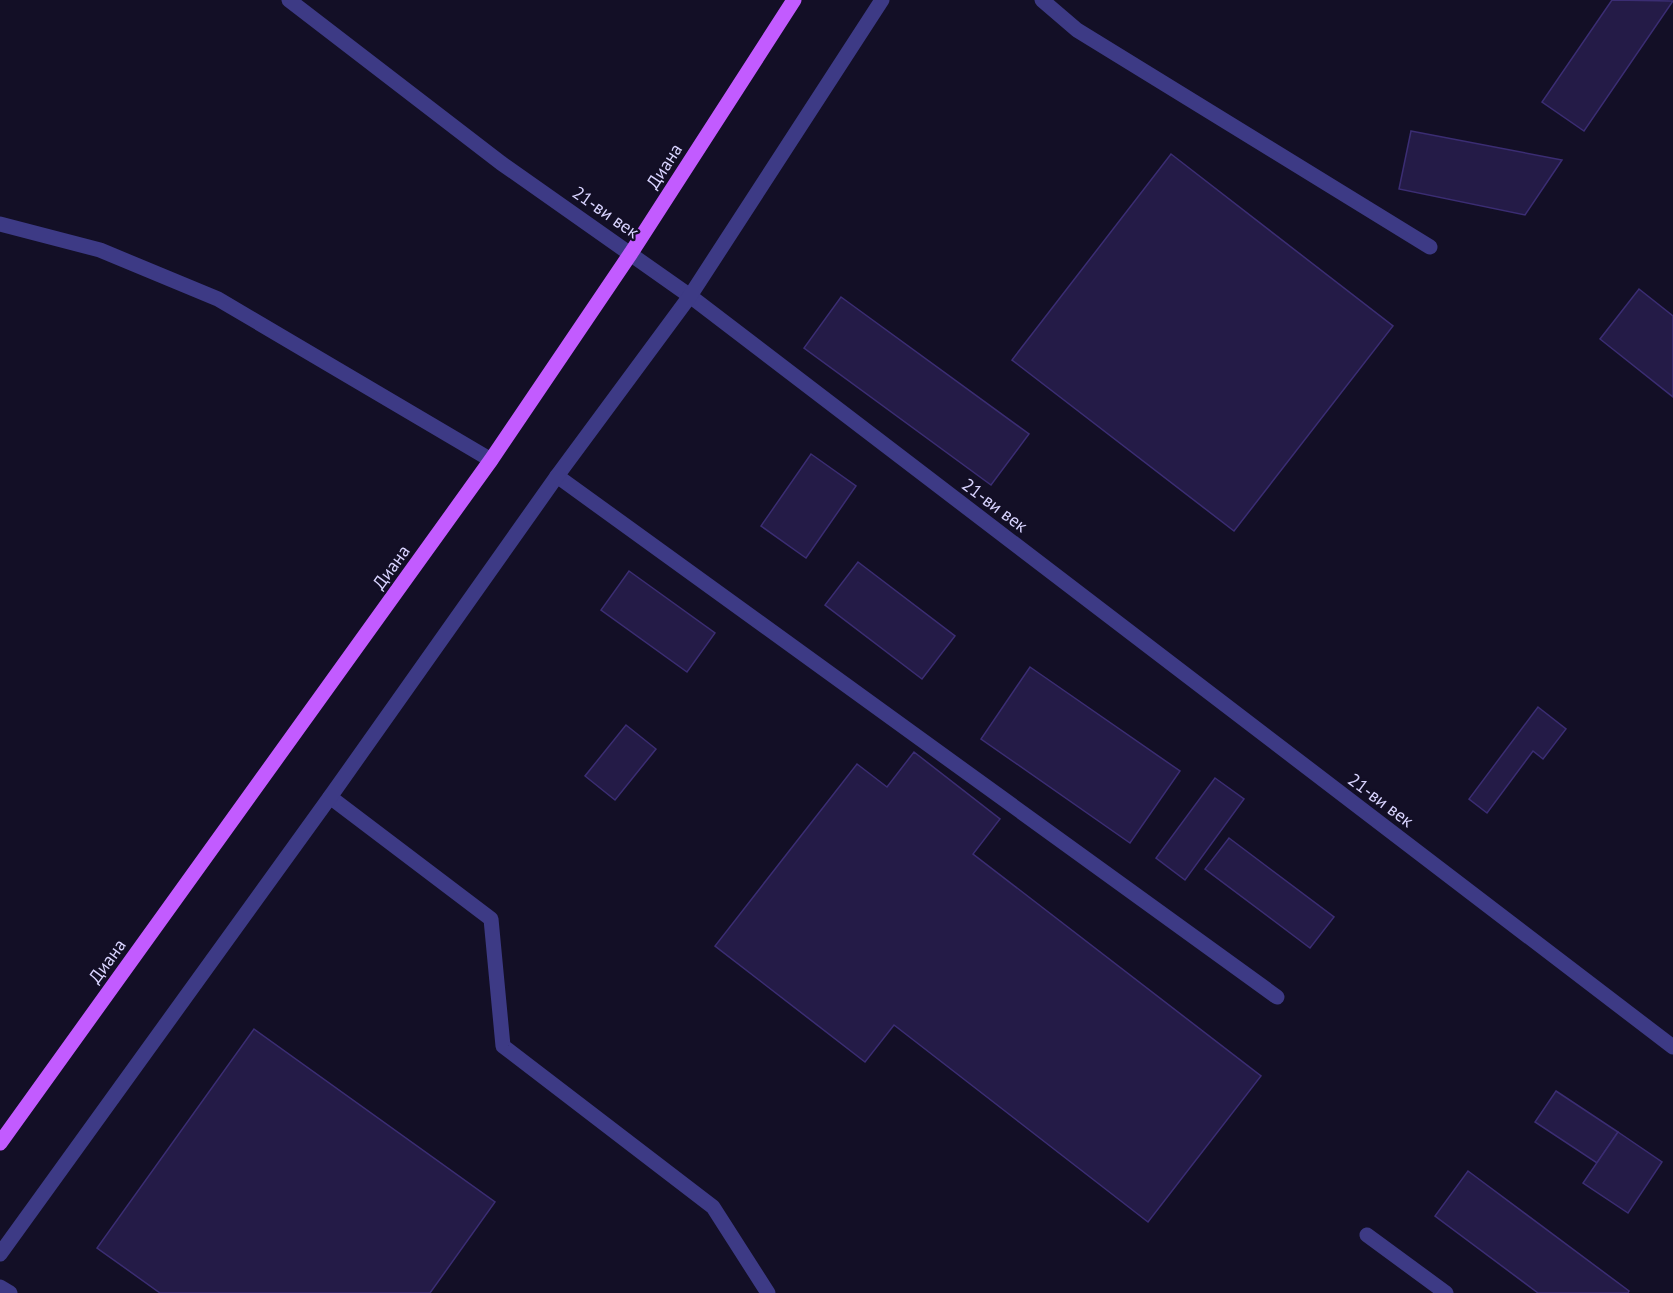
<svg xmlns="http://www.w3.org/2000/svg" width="1673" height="1293" font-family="'PT Sans',sans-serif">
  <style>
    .building { fill: #241b47; stroke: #3b2d73; stroke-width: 1.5 }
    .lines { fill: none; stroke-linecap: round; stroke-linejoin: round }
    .minor { stroke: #3d3a85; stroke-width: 15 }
    .major { stroke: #c25bff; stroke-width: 15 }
    .labels { text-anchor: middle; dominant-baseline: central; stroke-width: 4.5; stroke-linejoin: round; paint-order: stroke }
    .street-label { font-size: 18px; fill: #d9d4ff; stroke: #130f26 }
  </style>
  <rect width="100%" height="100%" fill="#130f26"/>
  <g class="building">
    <path d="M1612,0L1673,1L1584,131L1542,102Z"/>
    <path d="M1411,131L1562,160L1525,215L1399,189Z"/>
    <path d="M1171,154L1393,326L1234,531L1012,360Z"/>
    <path d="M1639,289L1673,316V397L1600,339Z"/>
    <path d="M841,297L1029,434L991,485L804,348Z"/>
    <path d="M811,454L856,486L806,558L761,526Z"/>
    <path d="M858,562L955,636L922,679L825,605Z"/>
    <path d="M629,571L715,633L687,672L601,610Z"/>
    <path d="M1030,667L1180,771L1130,843L981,739Z"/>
    <path d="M1538,707L1566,729L1543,759L1533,751L1487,813L1469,799Z"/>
    <path d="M626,725L656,749L615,800L585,776Z"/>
    <path d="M914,752L1000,819L973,854L1261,1076L1148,1222L894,1025L865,1062L715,946L857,764L887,787Z"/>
    <path d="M1215,778L1244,799L1185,880L1156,858Z"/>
    <path d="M1229,838L1334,917L1310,948L1205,869Z"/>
    <path d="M254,1029L495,1202L430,1293H160L97,1248Z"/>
    <path d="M1556,1091L1618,1132L1597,1163L1535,1122Z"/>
    <path d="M1618,1132L1662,1162L1628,1213L1583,1183Z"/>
    <path d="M1468,1171L1629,1291L1628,1293H1538L1435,1216Z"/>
  </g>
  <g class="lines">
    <g class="minor">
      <path d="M289,0L501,163L690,296L1673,1047"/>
      <path d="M1042,0L1077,30L1430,247"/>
      <path d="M0,224L100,250L218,299L491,460"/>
      <path d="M557,476L1277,997"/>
      <path d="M330,797L491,919L503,1046L713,1207L768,1293"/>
      <path d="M1367,1235L1446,1293"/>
      <path d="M0,1254L330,797L557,476L690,296L882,0"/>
      <path d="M0,1287L10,1293"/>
    </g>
    <path class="major" d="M0,1143L491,460L631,253L794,0"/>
  </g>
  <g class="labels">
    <g class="street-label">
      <text transform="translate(664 166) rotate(-57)">Диана</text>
      <text transform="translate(606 212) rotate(35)">21-ви век</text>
      <text transform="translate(995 505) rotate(37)">21-ви век</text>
      <text transform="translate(391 567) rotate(-54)">Диана</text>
      <text transform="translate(1381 800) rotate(37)">21-ви век</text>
      <text transform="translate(107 961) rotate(-54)">Диана</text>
    </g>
  </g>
</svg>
